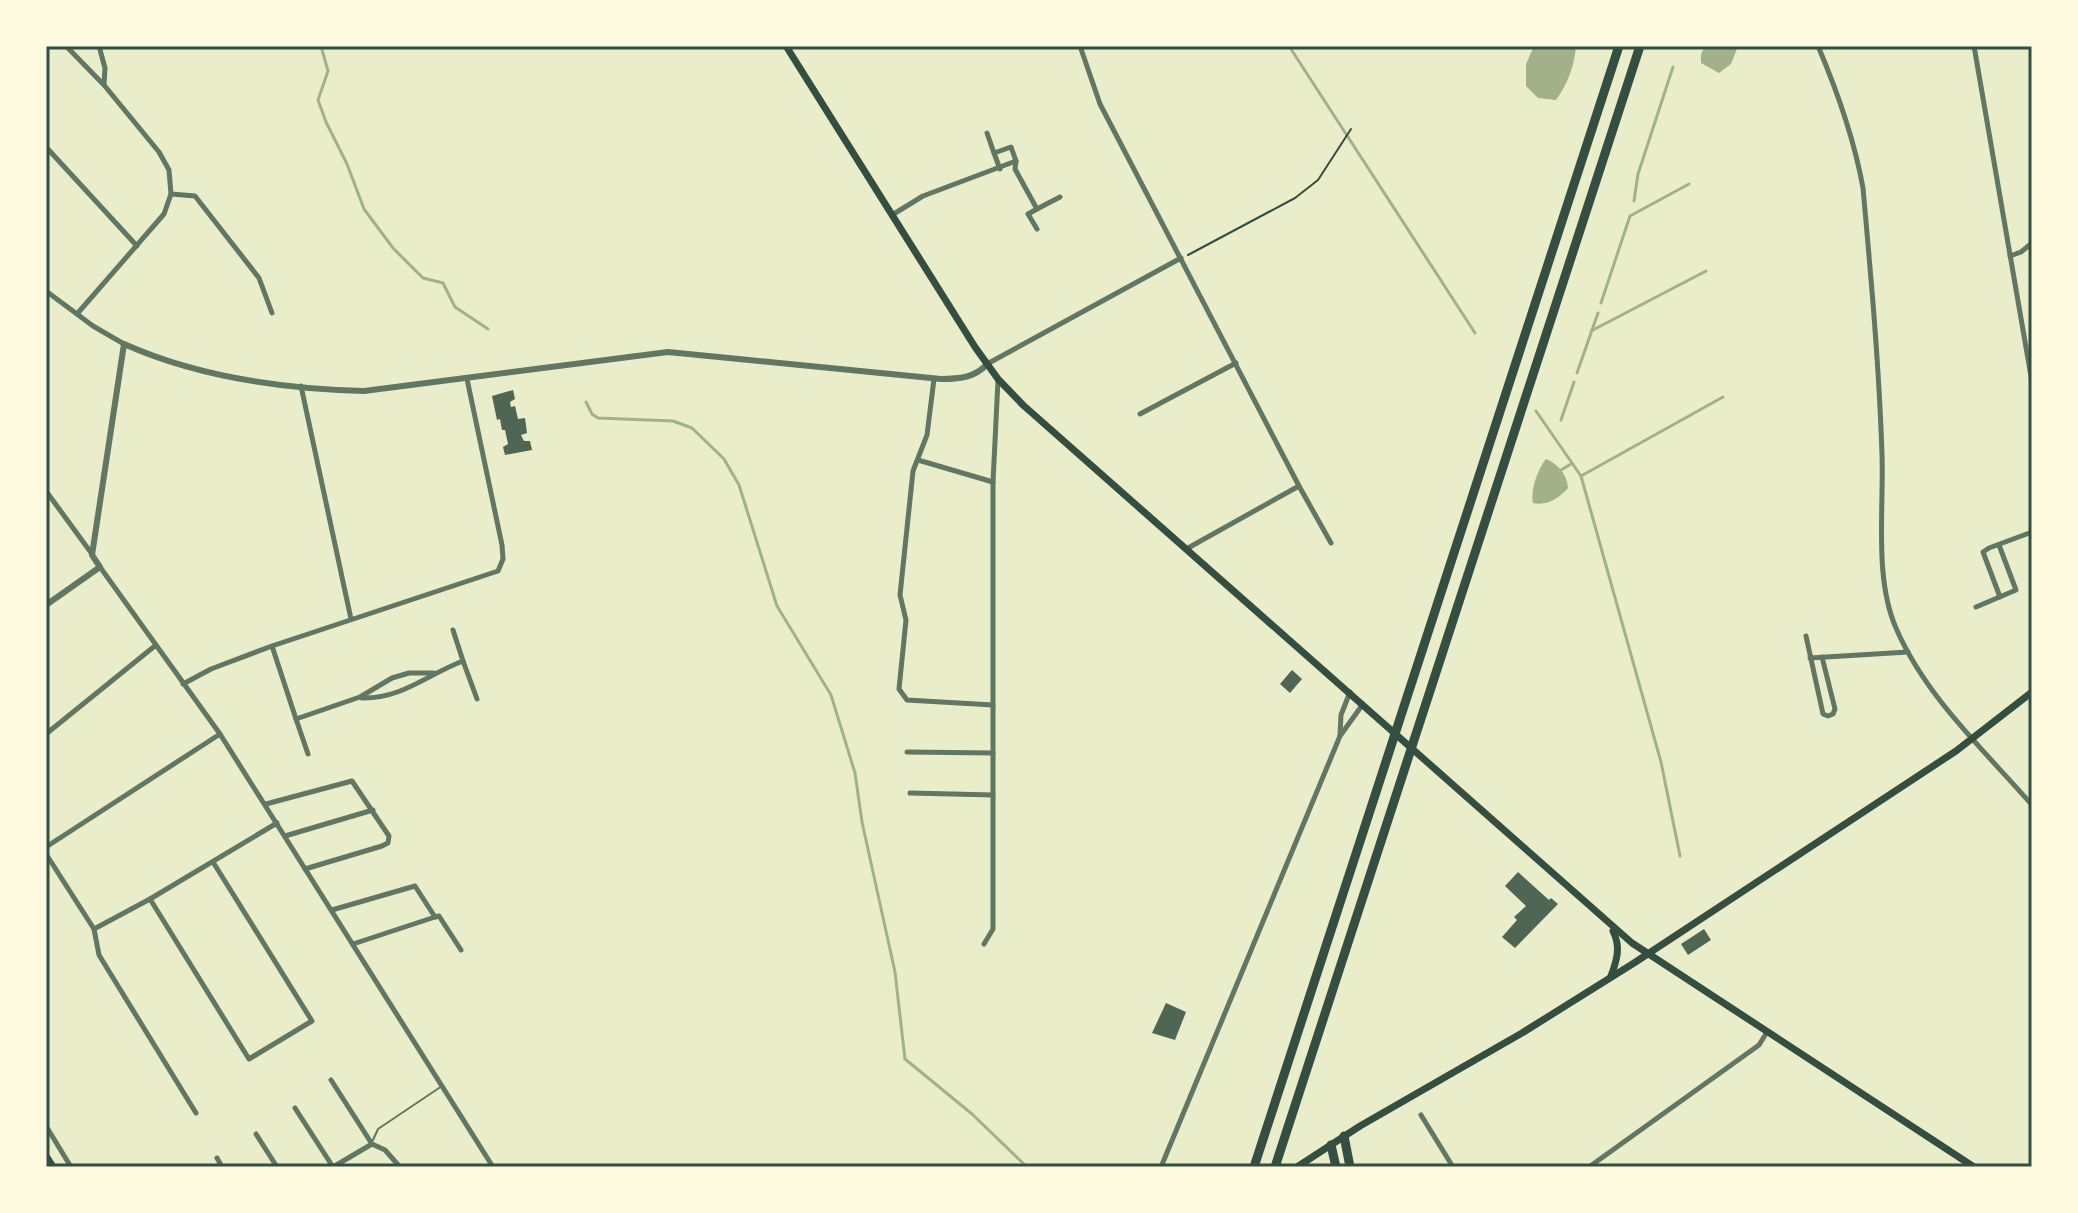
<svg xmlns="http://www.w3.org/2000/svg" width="2078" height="1213" font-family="'Alegreya Sans',sans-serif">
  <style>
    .water { fill: #a3b18a }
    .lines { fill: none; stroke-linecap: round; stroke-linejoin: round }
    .stream { stroke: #a3b18a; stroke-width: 3 }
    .building { fill: #4f6655 }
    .path { stroke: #344e41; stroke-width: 2 }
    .service { stroke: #617663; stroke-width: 2 }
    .minor { stroke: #617663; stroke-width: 5 }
    .tertiary { stroke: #617663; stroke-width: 6 }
    .secondary { stroke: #344e41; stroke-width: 7 }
    .motorway { stroke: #344e41; stroke-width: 9 }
    .neatline { fill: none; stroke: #344e41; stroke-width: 3 }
  </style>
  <rect width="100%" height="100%" fill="#e9edc9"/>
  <g class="water">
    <path d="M1534,46H1576C1574,67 1568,83 1556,100L1538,98L1526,86V64Z"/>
    <path d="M1705,46H1738L1731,64L1719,73L1701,63V54Z"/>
    <path d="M1546,459C1558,464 1567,474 1568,488C1559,498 1548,506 1533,503C1530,490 1538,469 1546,459Z"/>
  </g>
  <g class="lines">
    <g class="stream">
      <path d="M321,46L328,71L318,100L326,122L347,164L364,209L393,248L423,278L443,283L455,307L488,329"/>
      <path d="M1289,46L1475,333"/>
      <path d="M1634,201L1638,174L1673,67"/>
      <path d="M1601,303L1630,216L1689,184"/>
      <path d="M1591,331L1706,271"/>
      <path d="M1577,373L1598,313"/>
      <path d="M586,402L592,414L598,418L673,421L692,428L724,459L739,485L777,606L831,695L855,773L862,822L895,972L905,1059L972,1114L1027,1167"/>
      <path d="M1536,411L1581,476L1661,762L1680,856"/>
      <path d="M1561,420L1574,382"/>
      <path d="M1561,470L1571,464"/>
      <path d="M1581,476L1723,397"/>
    </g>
  </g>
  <g class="building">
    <path d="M513,390L515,399L510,402L511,407L515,406L518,419L525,418L527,433L521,435L524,441H530L532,450L505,455L503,447L508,444L505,430H502L500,419L497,420L492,396Z"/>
    <path d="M1292,670L1302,679L1290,693L1280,684Z"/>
    <path d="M1518,872L1549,900L1551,898L1558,904L1515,948L1502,937L1517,920L1514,917L1526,906L1505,886Z"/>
    <path d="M1704,929L1711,940L1688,955L1681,944Z"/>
    <path d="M1166,1003L1186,1012L1175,1040L1152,1033Z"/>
  </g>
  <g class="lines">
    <path class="path" d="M1188,255L1295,198L1318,180L1351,129"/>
    <path class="service" d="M373,1140L378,1129L442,1086"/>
    <g class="minor">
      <path d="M66,46L104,85L159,152L169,170L171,194L195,196L259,278L272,313"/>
      <path d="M99,46L105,68L104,84"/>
      <path d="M1080,46L1100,104L1299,486L1188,548"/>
      <path d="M1818,46C1838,93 1854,138 1863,188C1871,277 1879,365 1882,454C1884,508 1874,578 1896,628C1925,696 1984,750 2032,805"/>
      <path d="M1974,46L2032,382"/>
      <path d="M987,133L994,153"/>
      <path d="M46,147L137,246"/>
      <path d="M1000,169L994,153L1011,147L1016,161"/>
      <path d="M1037,209L1028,214L1037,229"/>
      <path d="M892,215L923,196L1016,161L1015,169L1037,209L1060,197"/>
      <path d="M2010,256L2021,252L2032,243"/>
      <path d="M46,291L93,326L124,344"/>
      <path d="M77,314L164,214L171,194"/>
      <path d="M987,364L1181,258"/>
      <path d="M934,379L927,435L913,471L900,595L906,620L899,689L907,700L993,705"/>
      <path d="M301,386L351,619"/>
      <path d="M1140,414L1236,363"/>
      <path d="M918,460L993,482"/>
      <path d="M1299,486L1331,543"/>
      <path d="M46,491L92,554"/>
      <path d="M100,567L220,734L493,1167"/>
      <path d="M2000,597L1983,552L1989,548L2032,532"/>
      <path d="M1976,607L2016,590L1999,545"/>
      <path d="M453,630L463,661"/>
      <path d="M1806,636L1823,714L1828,716L1833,714L1835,709L1822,657"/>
      <path d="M272,646L296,719"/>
      <path d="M1810,658L1908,652"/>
      <path d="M183,684L211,669L272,646L498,571L503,559L502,545L467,379"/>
      <path d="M362,698C402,699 428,674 463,661L477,699"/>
      <path d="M46,734L156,645"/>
      <path d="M1340,735L1341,715L1350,692"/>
      <path d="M907,752L993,753"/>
      <path d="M308,754L296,719L360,697L392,678L409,673H434"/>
      <path d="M910,793L993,795"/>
      <path d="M266,804L352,781L389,836L388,843L382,846L305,869"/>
      <path d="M285,836L373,810"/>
      <path d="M46,847L220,734"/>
      <path d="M46,854L94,929L99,955L196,1113"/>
      <path d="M150,899L249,1059L312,1021L213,862"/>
      <path d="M332,910L415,886L435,917L439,916L461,950"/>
      <path d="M94,929L150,899L277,823"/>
      <path d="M353,944L435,917"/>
      <path d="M984,944L993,929V482L998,380"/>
      <path d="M331,1080L372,1144"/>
      <path d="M295,1108L333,1167"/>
      <path d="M1421,1115L1453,1167"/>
      <path d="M46,1126L71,1167"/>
      <path d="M256,1134L277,1167"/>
      <path d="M217,1158L222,1167"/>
      <path d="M333,1167L372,1144L385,1150L400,1167"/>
      <path d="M1161,1167L1340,736L1363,704"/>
      <path d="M1589,1167L1759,1045L1767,1032"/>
    </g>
    <path class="tertiary" d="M46,605L100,567L92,555L124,344C198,377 284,389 364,391L668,352L941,379C958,379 975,378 987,364"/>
    <g class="secondary">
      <path d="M786,46L975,347L998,379L1023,405L1632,943L1974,1167"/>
      <path d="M1611,976C1617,960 1621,947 1613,931"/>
      <path d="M46,1156L53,1167"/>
      <path d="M1297,1167L1360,1126L1522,1033L1634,963L1956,751L2032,692"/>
    </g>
    <g class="motorway">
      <path d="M1344,1136L1350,1167"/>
      <path d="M1331,1145L1336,1167"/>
      <path d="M1254,1167L1619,46"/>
      <path d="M1275,1167L1640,46"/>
    </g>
  </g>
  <rect width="2078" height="1213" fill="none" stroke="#fefae0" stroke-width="96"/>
  <rect x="48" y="48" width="1982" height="1117" class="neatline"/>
</svg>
